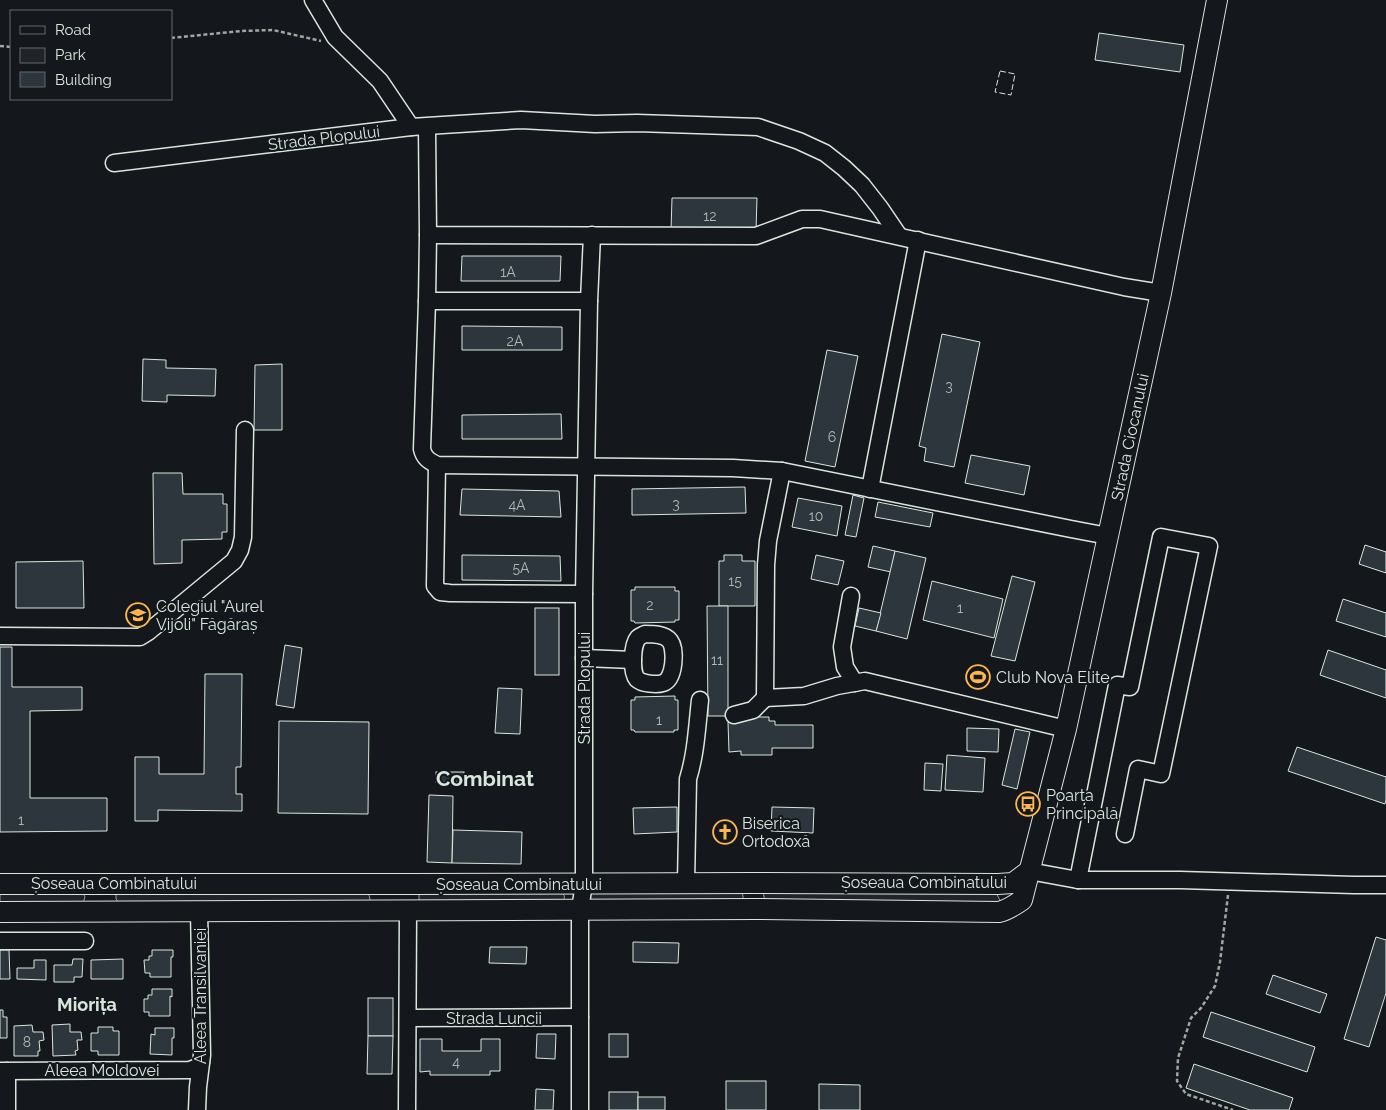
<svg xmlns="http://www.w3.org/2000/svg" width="1386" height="1110" font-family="Raleway,sans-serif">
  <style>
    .green { fill: #202428; stroke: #939e99 }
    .building { fill: #2c363c; stroke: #d8e6dc }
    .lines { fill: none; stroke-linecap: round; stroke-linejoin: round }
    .minor-casing { stroke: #d8e6dc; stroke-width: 19 }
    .major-casing { stroke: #d8e6dc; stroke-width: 22 }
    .path { stroke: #9da8a2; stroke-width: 2.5; stroke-dasharray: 4 2.5; stroke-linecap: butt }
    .minor { stroke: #14181c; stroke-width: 16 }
    .major { stroke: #14181c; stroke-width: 20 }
    .fence { stroke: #d8e6dc; stroke-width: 1; stroke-dasharray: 6 2.5; stroke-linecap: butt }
    .labels { text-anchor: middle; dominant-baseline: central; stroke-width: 4; stroke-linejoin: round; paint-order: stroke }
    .number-label { font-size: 14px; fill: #adbab4 }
    .street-label { font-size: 16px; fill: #d8e6dc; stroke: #14181c }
    .poi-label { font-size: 16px; fill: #d8e6dc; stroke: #14181c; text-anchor: start }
    .neighbourhood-label { font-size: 18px; font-weight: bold; fill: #d8e6dc; stroke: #14181c }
    .district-label { font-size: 21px; font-weight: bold; fill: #d8e6dc; stroke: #14181c }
  </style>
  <rect width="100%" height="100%" fill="#14181c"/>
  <g class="green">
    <path d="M0,891L83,893L85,897L83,903L0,904Z"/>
    <path d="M368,891L370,899L368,903H119L116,899V893Z"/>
    <path d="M562,892C565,896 565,898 563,902H421L419,899V894Z"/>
    <path d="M763,892L996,893L1000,900L999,903L765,901Z"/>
    <path d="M591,893H742L743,896V900L591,901L589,895Z"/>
  </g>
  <g class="building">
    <path d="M1099,33L1184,45L1180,72L1095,60Z"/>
    <path d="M672,198H757L756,230H671Z"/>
    <path d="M462,256H561L560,281H461Z"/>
    <path d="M462,326L562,327V350H462Z"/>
    <path d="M942,334L980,342L954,467L924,461L926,448L919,446Z"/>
    <path d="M827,350L858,356L835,467L805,461Z"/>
    <path d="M143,359L166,360V368L216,369L215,396L167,395V402L142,401Z"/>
    <path d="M282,364V430H254L255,365Z"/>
    <path d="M561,414L562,439H462V415Z"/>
    <path d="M971,455L1030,466L1024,495L965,483Z"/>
    <path d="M153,473H182L183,494H223V504H227V532H222V539L182,540V563L154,564Z"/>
    <path d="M745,487L746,513L632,515V489Z"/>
    <path d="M462,489L559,491L561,517L460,515Z"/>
    <path d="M853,495L864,498L856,537L845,535Z"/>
    <path d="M798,498L842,506L837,536L792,527Z"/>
    <path d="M878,502L933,513L930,527L875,517Z"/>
    <path d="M1365,545L1386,552V573L1359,564Z"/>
    <path d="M873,546L895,551L891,572L868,567Z"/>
    <path d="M895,551L926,558L907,639L876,631Z"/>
    <path d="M462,555L560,556L561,581L462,580Z"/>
    <path d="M724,555H742V561H755V606H719V561H724Z"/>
    <path d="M816,555L844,561L838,585L811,579Z"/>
    <path d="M83,561L84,608H16V562Z"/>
    <path d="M1012,576L1035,582L1015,661L991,656Z"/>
    <path d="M932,581L1003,599L994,638L923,620Z"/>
    <path d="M635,587H675V591H679V620H675V622L635,623L634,621H631V590H635Z"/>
    <path d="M1343,599L1386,613V637L1336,621Z"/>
    <path d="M707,606H728V716H708Z"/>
    <rect x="535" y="608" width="24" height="67"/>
    <path d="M859,608L881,613L876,631L855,626Z"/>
    <path d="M285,645L302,648L294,708L276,705Z"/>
    <path d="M0,647H12V687H82V710L30,711V798H107V831L0,832Z"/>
    <path d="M1328,650L1386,670V698L1320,675Z"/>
    <path d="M205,674H242L241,767H236V794H242V811L158,810V821H135V757H159V774H204Z"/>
    <path d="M498,688L522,689L520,734L495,733Z"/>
    <path d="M675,696V700H678V730H674V732H635L634,730H631V700H635V697Z"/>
    <path d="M742,717H769V721H775V725H813V748H772V755H741V751L729,752L728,722H742Z"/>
    <path d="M279,721L369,722L368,814L278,813Z"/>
    <path d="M967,728L999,729L998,752L967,751Z"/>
    <path d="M1015,729L1030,732L1017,789L1002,785Z"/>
    <path d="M1297,747L1386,777V800L1385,804L1288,771Z"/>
    <path d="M947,755L985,758L983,792L945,790Z"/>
    <path d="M925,763L943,764L941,791L924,790Z"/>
    <rect x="436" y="772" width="28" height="10"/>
    <path d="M429,795L453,796L452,863L427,862Z"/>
    <path d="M677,807V832L634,834L633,808Z"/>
    <path d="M772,807L814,808L813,833L771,831Z"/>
    <path d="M453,830L522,832L521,864L452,863Z"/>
    <path d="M1376,937L1386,940V993L1369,1047L1344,1039Z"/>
    <path d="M633,942L679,943L678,963L633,962Z"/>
    <path d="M490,947H527L526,964L489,963Z"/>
    <path d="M0,950H9L10,979H0Z"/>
    <path d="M152,950H173V957H171V977H150V973H145L144,960H149V956H152Z"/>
    <path d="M73,959H83L82,977H74V982H54V965H72Z"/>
    <path d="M123,959V979H91V960Z"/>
    <path d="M34,960H46V980L17,979V968H34Z"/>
    <path d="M1273,975L1327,994L1320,1013L1266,994Z"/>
    <path d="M152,989H172V997L170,996V1016H149V1012H144V999H148V995H152Z"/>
    <rect x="368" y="998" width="25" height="38"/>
    <path d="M0,1010H3V1017H7V1038H0Z"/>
    <path d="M1211,1012L1315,1047L1307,1072L1203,1037Z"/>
    <path d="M70,1024V1032H81L82,1040H77L78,1050L75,1051L76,1055L53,1056L52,1025Z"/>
    <path d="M32,1025L33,1032H43L44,1040L39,1041L40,1051H38V1056H14V1026Z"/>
    <path d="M98,1027H113V1031H119V1055H98V1051H91V1033H98Z"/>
    <path d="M155,1028H174V1038H172V1055L150,1054L151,1034L155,1035Z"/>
    <path d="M537,1034H556L555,1059L536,1058Z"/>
    <rect x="609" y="1034" width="19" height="23"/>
    <path d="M368,1036H393L392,1074H367Z"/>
    <path d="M420,1039H442V1051H481V1039H500V1071H490V1075H430V1071L420,1072Z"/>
    <path d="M1194,1064L1293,1098L1289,1110H1250L1186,1088Z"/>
    <rect x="726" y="1081" width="40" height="29"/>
    <path d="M819,1084L860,1085V1110H819Z"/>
    <path d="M536,1089L554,1090L553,1110H535Z"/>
    <rect x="609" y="1092" width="29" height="18"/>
    <rect x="638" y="1097" width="27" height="13"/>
  </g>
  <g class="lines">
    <g class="minor-casing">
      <g id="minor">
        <path d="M313,0L335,37L380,81L411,127"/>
        <path d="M427,127L428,235L756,236L802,219H820L1124,287L1161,293"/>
        <path d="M114,163L411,127L521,120L595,124L637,123L758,127L799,141L825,153L844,168L862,185L880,208L899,236"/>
        <path d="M428,235L427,301L422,449C424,458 429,461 437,465L733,468L782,471L1071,529L1108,536"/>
        <path d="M427,301H589"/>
        <path d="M437,465L435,586L440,592L450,593L584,594"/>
        <path d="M782,471L768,541L766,565L765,698L804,696L837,686L865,681L1066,729"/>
        <path d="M870,489L918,240"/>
        <path d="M851,596L842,647L845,667L855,683"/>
        <path d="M645,634C653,634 665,634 670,641C676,649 675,679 663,683C657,685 642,684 637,679C631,672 632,645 638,638C640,636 643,635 645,634Z"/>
        <path d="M0,636L140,637L148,632L234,561L240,550L243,537L245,430"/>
        <path d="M584,658L633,660"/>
        <path d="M734,715L753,710L765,698"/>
        <path d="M1029,871L1078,880H1180L1354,885H1386"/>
        <path d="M1078,880L1117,685L1130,687L1161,537L1209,546L1161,774L1138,769L1125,834"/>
        <path d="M686,883L688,779C696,753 697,727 700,700"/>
        <path d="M0,941H85"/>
        <path d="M408,1018L580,1017"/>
        <path d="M0,1071L190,1070L198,1067L201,1062"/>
        <path d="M7,1071V1110"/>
        <path d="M197,1110L198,1087L202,1055L199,911"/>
        <path d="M407,1110L408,910"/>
        <path d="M580,1110V909L584,884V594L589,301L592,235"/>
      </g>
    </g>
    <g class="major-casing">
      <g id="major">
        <path d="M0,884H408L756,883L998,884L1013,883L1029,871"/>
        <path d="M0,912L756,909L999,912C1008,910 1015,905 1022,900L1066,729L1108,536L1161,293L1217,0"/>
      </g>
    </g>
    <g class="path">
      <path d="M171,38L241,31L273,30L321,41"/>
      <path d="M0,46L11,47"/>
      <path d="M1228,895L1220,962L1215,986L1201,1008L1191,1018L1178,1058L1177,1081L1186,1094L1233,1110"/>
    </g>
    <use href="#minor" class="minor"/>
    <use href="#major" class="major"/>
    <path class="fence" d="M1000,71L1015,74L1011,95L995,92Z"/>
  </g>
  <defs>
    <g id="school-ring" transform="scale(1.25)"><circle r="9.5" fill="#14181c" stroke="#ffb74d" stroke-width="1.5"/><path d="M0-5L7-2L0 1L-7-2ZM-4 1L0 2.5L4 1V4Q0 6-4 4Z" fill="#ffb74d"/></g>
    <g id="stadium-ring" transform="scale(1.25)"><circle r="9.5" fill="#14181c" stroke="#ffb74d" stroke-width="1.5"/><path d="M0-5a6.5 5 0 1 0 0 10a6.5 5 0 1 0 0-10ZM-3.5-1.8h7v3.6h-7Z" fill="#ffb74d"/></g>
    <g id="bus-ring" transform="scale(1.25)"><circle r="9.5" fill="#14181c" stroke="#ffb74d" stroke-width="1.5"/><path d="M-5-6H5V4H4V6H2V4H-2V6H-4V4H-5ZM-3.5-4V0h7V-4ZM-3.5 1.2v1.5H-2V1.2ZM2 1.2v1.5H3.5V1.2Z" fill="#ffb74d"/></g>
    <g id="church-ring" transform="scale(1.25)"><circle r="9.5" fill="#14181c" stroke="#ffb74d" stroke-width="1.5"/><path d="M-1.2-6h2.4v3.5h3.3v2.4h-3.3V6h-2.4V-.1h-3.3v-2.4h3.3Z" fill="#ffb74d"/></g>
  </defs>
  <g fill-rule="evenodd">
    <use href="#school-ring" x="138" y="615"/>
    <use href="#stadium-ring" x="978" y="677"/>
    <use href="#bus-ring" x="1028" y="804"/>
    <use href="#church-ring" x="725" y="832"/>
  </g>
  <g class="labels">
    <g class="number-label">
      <text x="710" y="216">12</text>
      <text x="508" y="272">1A</text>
      <text x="515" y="341">2A</text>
      <text x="949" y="386">3</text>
      <text x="832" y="437">6</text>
      <text x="676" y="504">3</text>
      <text x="517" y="505">4A</text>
      <text x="816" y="516">10</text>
      <text x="521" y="568">5A</text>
      <text x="735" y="581">15</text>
      <text x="650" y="605">2</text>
      <text x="960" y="608">1</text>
      <text x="717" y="660">11</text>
      <text x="659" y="720">1</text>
      <text x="21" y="820">1</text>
      <text x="27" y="1042">8</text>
      <text x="456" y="1062">4</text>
    </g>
    <g class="street-label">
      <text transform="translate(324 138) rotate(-7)">Strada Plopului</text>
      <text transform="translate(1130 437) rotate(-78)">Strada Ciocanului</text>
      <text transform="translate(584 688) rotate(-90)">Strada Plopului</text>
      <text x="924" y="882">Șoseaua Combinatului</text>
      <text x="114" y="883">Șoseaua Combinatului</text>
      <text x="519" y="884">Șoseaua Combinatului</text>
      <text transform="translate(200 996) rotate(-90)">Aleea Transilvaniei</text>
      <text x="494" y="1018">Strada Luncii</text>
      <text x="102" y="1070">Aleea Moldovei</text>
    </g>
    <g class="poi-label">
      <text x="156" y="606">Colegiul "Aurel<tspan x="156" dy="18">Vijoli" Făgăraș</tspan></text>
      <text x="996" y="677">Club Nova Elite</text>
      <text x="1046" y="795">Poarta<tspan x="1046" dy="18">Principală</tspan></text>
      <text x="742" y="823">Biserica<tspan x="742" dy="18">Ortodoxă</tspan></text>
    </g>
    <g class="neighbourhood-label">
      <text x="87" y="1004">Miorița</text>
    </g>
    <g class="district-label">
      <text x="485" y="778">Combinat</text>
    </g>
  </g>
  <rect x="10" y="10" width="162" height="90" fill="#14181c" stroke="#626a69"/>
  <rect x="20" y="26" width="25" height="8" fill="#14181c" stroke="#626a69"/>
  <text x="55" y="35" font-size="15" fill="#d8e6dc">Road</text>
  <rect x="20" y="48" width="25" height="15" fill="#202428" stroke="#626a69"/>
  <text x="55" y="60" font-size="15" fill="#d8e6dc">Park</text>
  <rect x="20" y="72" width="25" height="15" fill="#2c363c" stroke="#626a69"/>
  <text x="55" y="85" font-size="15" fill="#d8e6dc">Building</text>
</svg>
